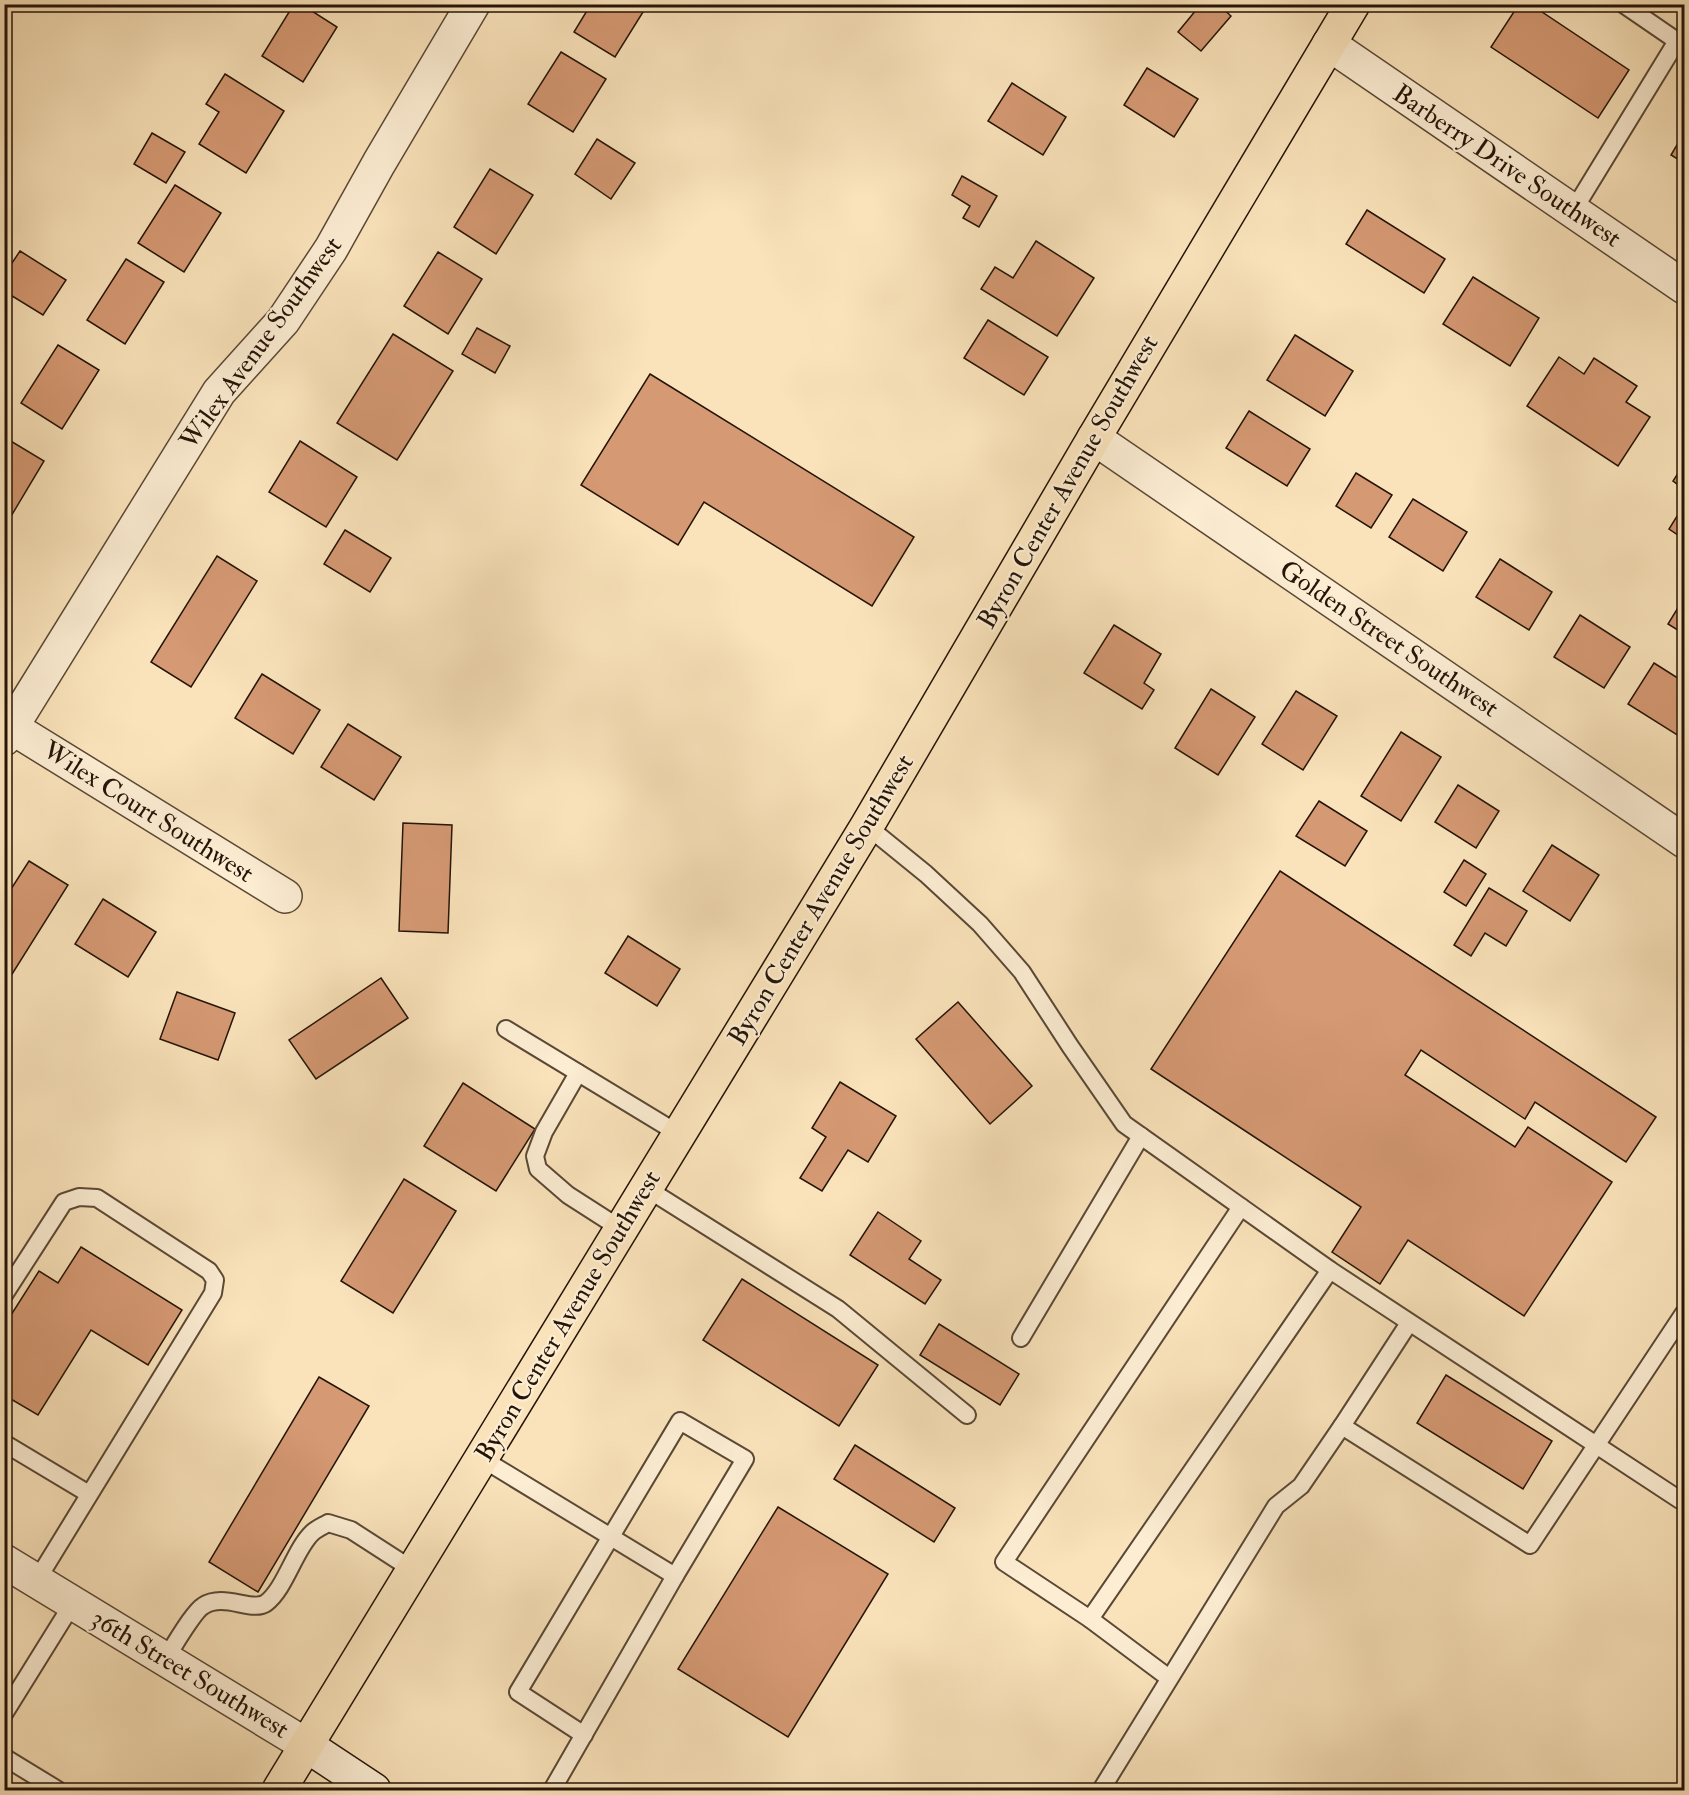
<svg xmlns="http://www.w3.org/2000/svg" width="1689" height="1795" font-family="'IM FELL Double Pica',serif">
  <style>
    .building { fill: #d59973; stroke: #241408; stroke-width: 1.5 }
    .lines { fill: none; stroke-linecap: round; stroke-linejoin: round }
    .lane-casing { stroke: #5a4835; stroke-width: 20 }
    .street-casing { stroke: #5a4835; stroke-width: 36 }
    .secondary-casing { stroke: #241408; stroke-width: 36 }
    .primary-casing { stroke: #241408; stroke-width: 36 }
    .lane { stroke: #fcedd3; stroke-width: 16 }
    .street { stroke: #fcedd3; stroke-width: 33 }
    .secondary { stroke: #fcedd3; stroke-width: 33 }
    .primary { stroke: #fae3bb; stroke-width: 33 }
    .labels { text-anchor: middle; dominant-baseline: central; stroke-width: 4.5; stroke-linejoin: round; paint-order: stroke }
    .street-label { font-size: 26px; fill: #241408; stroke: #fcedd3 }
  </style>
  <rect width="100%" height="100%" fill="#fae3bb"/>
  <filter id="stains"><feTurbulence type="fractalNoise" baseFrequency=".00333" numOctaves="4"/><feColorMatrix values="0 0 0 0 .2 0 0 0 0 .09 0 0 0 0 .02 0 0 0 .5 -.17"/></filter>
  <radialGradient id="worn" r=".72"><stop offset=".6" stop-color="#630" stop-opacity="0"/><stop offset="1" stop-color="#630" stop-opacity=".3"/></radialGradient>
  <g class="building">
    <path d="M294,4H301L337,27L303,82L262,56Z"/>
    <path d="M591,4H648L615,57L574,32Z"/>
    <path d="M1201,4H1218L1231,16L1201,51L1178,32Z"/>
    <path d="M1519,4H1530L1629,70L1598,118L1491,47Z"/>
    <path d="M561,52L606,79L573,132L528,104Z"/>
    <path d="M1147,68L1198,99L1174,137L1124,105Z"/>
    <path d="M225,74L284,111L246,173L199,144L219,112L206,104Z"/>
    <path d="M1012,83L1066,117L1043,155L988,121Z"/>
    <path d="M152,133L185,152L166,183L134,164Z"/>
    <path d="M1684,133V163L1671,155Z"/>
    <path d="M597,139L635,163L611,199L575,174Z"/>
    <path d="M490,169L533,195L496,254L454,227Z"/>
    <path d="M962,176L997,196L979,227L963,218L970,206L952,195Z"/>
    <path d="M175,185L221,213L184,272L138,243Z"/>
    <path d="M1367,210L1445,259L1424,293L1346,244Z"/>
    <path d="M1036,241L1094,278L1057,336L981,289L995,267L1013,278Z"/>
    <path d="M20,251L66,280L43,315L4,291V275Z"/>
    <path d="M438,252L482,279L448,334L404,306Z"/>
    <path d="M126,259L164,282L125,344L87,320Z"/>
    <path d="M1473,277L1539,318L1510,366L1443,324Z"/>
    <path d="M988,320L1048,357L1024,395L964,358Z"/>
    <path d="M477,328L510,346L495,373L462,354Z"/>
    <path d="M393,334L453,371L397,460L337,423Z"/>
    <path d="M1295,335L1353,371L1325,416L1267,380Z"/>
    <path d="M58,345L99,370L62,429L21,403Z"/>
    <path d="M1559,357L1584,374L1594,358L1637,386L1626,402L1650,417L1618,466L1527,406Z"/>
    <path d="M650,374L914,537L872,606L704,502L678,545L581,485Z"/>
    <path d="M1249,411L1310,449L1287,486L1226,448Z"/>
    <path d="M4,437L44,461L7,523L4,521Z"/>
    <path d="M300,441L357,477L326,527L269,492Z"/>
    <path d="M1684,464V489L1673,481Z"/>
    <path d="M1356,473L1392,495L1371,528L1336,506Z"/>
    <path d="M1413,499L1467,532L1443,571L1389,537Z"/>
    <path d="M1684,505V539L1669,529Z"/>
    <path d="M345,530L391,558L370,592L324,564Z"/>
    <path d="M217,556L257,581L191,687L151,662Z"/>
    <path d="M1500,559L1552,592L1529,630L1476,597Z"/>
    <path d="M1684,598V634L1668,624Z"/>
    <path d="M1580,615L1630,647L1604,688L1554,657Z"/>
    <path d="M1114,625L1161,654L1144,683L1154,690L1142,709L1084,673Z"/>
    <path d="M1654,663L1684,682V733L1682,738L1628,704Z"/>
    <path d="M262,674L320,710L293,754L235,718Z"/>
    <path d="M1211,689L1255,717L1218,775L1175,748Z"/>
    <path d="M1296,691L1337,716L1303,770L1262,744Z"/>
    <path d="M348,724L401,757L374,800L321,767Z"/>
    <path d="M1401,732L1441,757L1401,821L1361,796Z"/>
    <path d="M1458,785L1499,811L1476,848L1435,822Z"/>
    <path d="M1319,801L1367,831L1345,866L1296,836Z"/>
    <path d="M403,823L452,825L448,933L399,931Z"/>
    <path d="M1552,845L1599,875L1570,921L1523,891Z"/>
    <path d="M1464,860L1486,874L1466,906L1444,892Z"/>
    <path d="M29,861L68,885L9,979L4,976V900Z"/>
    <path d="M1280,871L1656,1117L1626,1162L1535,1102L1525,1119L1421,1050L1405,1075L1515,1147L1528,1127L1612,1182L1524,1316L1408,1240L1380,1284L1332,1252L1361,1207L1151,1069Z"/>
    <path d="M1489,888L1527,911L1506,946L1485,933L1471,956L1454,945Z"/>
    <path d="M103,899L156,932L128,977L75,944Z"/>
    <path d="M628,936L680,969L657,1006L605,973Z"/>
    <path d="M381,978L408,1018L316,1079L289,1040Z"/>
    <path d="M177,992L235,1013L218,1060L160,1039Z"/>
    <path d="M958,1002L1032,1086L990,1124L916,1039Z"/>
    <path d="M840,1082L896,1116L868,1162L848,1150L822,1191L800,1178L826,1137L812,1128Z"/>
    <path d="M463,1083L535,1129L496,1191L424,1146Z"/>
    <path d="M404,1179L456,1211L393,1313L341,1281Z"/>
    <path d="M878,1212L921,1241L909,1259L941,1280L925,1304L850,1255Z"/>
    <path d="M81,1247L182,1310L148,1365L91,1330L38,1415L4,1395V1326L39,1271L58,1283Z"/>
    <path d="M742,1279L878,1365L839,1426L703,1340Z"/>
    <path d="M939,1324L1019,1374L1000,1405L920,1355Z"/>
    <path d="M1446,1375L1552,1441L1523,1489L1417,1423Z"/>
    <path d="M319,1377L369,1406L258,1592L209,1562Z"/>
    <path d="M855,1445L955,1508L934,1542L834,1479Z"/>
    <path d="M778,1507L888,1574L788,1737L678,1669Z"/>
  </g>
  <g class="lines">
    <g class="lane-casing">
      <g id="lane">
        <path d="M1573,211L1677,41L1623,4"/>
        <path d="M867,826L926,874L980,924L1022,972L1070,1046L1124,1124L1330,1270L1680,1500L1684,1493"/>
        <path d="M506,1029L679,1134"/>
        <path d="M578,1073L544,1132L535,1156L538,1169L568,1195L621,1229"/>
        <path d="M646,1188L838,1309L967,1415"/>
        <path d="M4,1295L64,1202L79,1197L97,1198L209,1271L215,1280L213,1293L37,1580"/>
        <path d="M1021,1338L1141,1136"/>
        <path d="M1342,1426L1530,1545L1684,1313"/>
        <path d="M4,1443L89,1494"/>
        <path d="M481,1458L675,1576L552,1790"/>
        <path d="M1090,1619L1330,1270"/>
        <path d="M165,1659C173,1648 193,1612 203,1606C224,1592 252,1613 266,1603C285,1589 295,1549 312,1533C316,1529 323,1526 328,1523L351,1530L413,1570"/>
        <path d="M1169,1678L1090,1619L1004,1562L1241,1207"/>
        <path d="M4,1714L73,1603"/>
        <path d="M584,1735L518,1692L680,1421L745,1459L675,1576"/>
        <path d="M4,1757L58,1790"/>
        <path d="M1101,1790L1276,1506L1301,1486L1342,1426L1409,1323"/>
      </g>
    </g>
    <g class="street-casing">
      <g id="street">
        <path d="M1329,44L1684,287"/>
        <path d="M1094,438L1684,841"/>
        <path d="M11,727L285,896"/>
        <path d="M4,739L219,392L283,321L331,249L379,163L473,4"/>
        <path d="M4,1561L306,1745"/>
      </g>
    </g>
    <g class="secondary-casing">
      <path id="secondary" d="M306,1745L374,1790"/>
    </g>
    <g class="primary-casing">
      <path id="primary" d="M279,1790L867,826L1094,438L1353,4"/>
    </g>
    <use href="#lane" class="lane"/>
    <use href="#street" class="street"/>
    <use href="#secondary" class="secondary"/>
    <use href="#primary" class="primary"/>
  </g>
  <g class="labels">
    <g class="street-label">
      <text transform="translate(1507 166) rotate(34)">Barberry Drive Southwest</text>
      <text transform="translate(261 343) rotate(-54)">Wilex Avenue Southwest</text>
      <text transform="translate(1068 482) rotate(-60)">Byron Center Avenue Southwest</text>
      <text transform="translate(1389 639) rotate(34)">Golden Street Southwest</text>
      <text transform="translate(148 812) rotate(32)">Wilex Court Southwest</text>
      <text transform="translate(821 900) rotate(-59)">Byron Center Avenue Southwest</text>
      <text transform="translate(568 1316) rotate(-59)">Byron Center Avenue Southwest</text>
      <text transform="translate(190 1674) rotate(31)">36th Street Southwest</text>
    </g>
  </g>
  <rect width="1689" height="1795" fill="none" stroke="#fae3bb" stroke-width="24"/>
  <rect x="6" y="6" width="1677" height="1783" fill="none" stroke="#241408" stroke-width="3"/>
  <rect x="12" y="12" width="1665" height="1771" fill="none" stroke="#241408" stroke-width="1.5"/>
  <rect width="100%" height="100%" filter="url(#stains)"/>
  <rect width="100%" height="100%" fill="url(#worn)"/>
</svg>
